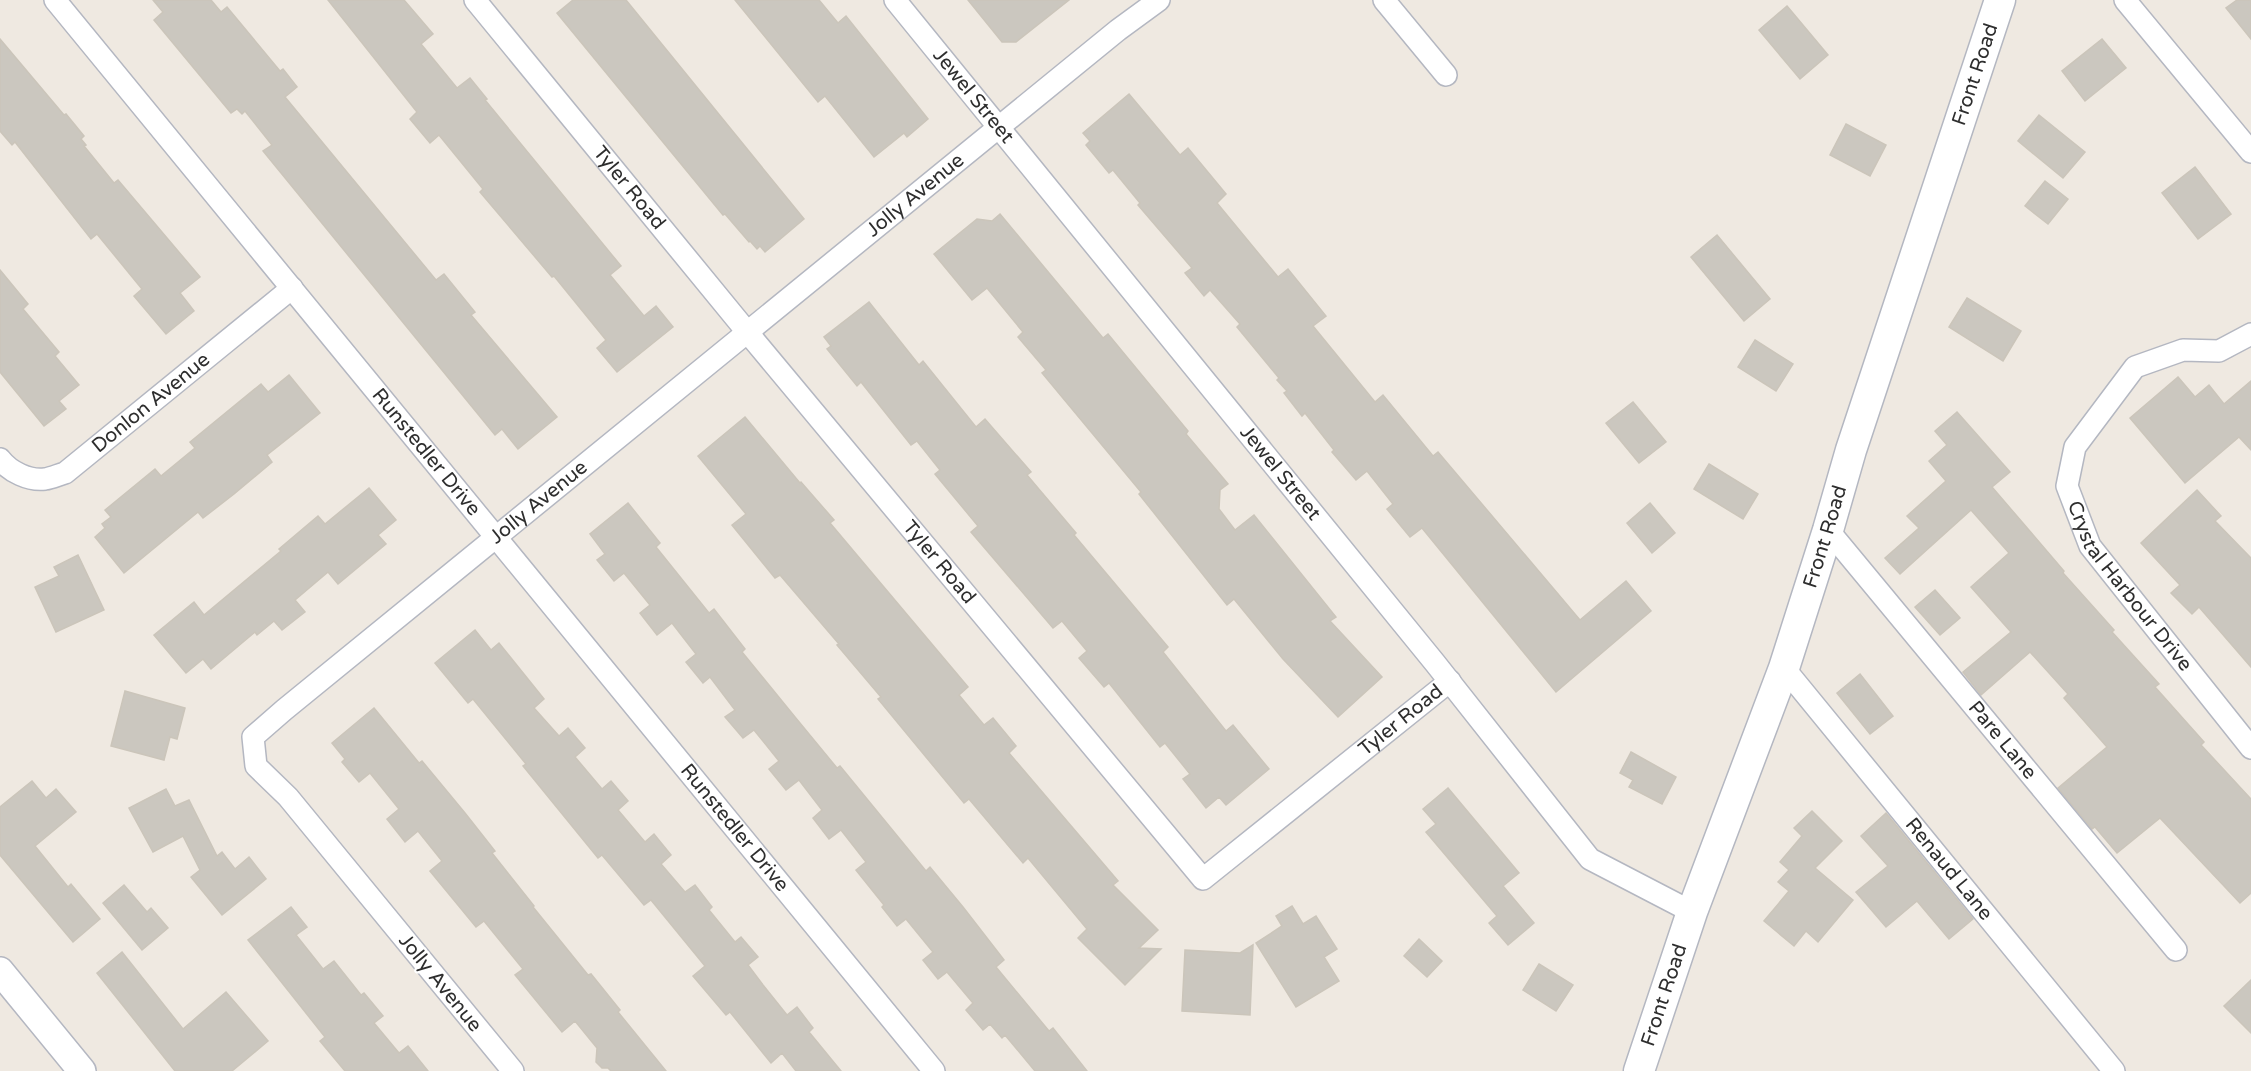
<svg xmlns="http://www.w3.org/2000/svg" width="2251" height="1071" font-family="'Varela Round',sans-serif">
  <style>
    .building { fill: #cbc7bf; stroke: #cbc5ba; stroke-width: 1.5 }
    .lines { fill: none; stroke-linecap: round; stroke-linejoin: round }
    .minor-casing { stroke: #b4b7c1; stroke-width: 24 }
    .tertiary-casing { stroke: #b4b7c1; stroke-width: 30 }
    .secondary-casing { stroke: #b4b7c1; stroke-width: 33 }
    .minor { stroke: #fff; stroke-width: 21 }
    .tertiary { stroke: #fff; stroke-width: 27 }
    .secondary { stroke: #fff; stroke-width: 30 }
    .labels { text-anchor: middle; dominant-baseline: central; stroke-width: 4.5; stroke-linejoin: round; paint-order: stroke }
    .street-label { font-size: 20px; fill: #2e2e2e; stroke: #fff }
  </style>
  <rect width="100%" height="100%" fill="#efe9e1"/>
  <g class="building">
    <path d="M153,0H211L221,12L227,7L280,71L283,69L297,87L285,97L436,280L444,274L475,312L471,315L557,417L518,449L502,429L495,435L263,151L272,145L245,111L242,114L237,109L231,113L154,20L163,12Z"/>
    <path d="M328,0H404L433,34L421,44L457,88L470,78L487,99L485,100L621,266L610,275L644,316L656,306L673,327L617,372L597,348L606,340L554,276L552,277L480,192L483,189L439,135L430,143L410,119L417,112Z"/>
    <path d="M573,0H626L804,219L765,252L760,246L757,249L750,241L749,242L725,214L723,215L557,13Z"/>
    <path d="M735,0H819L838,23L846,16L928,119L907,137L904,133L874,157L825,96L818,102Z"/>
    <path d="M968,0H1069L1016,42H1002Z"/>
    <path d="M2237,0H2251V39L2226,8Z"/>
    <path d="M1787,6L1828,55L1800,79L1759,30Z"/>
    <path d="M0,39L64,115L66,114L84,136L81,139L86,145L84,146L114,183L118,180L200,277L180,293L194,311L166,334L134,296L142,289L97,234L91,239L15,142L12,145L0,131Z"/>
    <path d="M2102,39L2126,68L2085,101L2062,71Z"/>
    <path d="M1129,94L1180,155L1188,148L1226,194L1217,203L1278,277L1288,269L1326,316L1313,326L1375,402L1383,395L1433,456L1438,452L1580,620L1626,581L1651,611L1556,692L1422,528L1410,537L1387,509L1393,504L1367,471L1356,480L1332,452L1334,450L1305,413L1302,416L1284,393L1287,391L1277,380L1279,378L1237,327L1240,324L1210,290L1204,296L1185,273L1192,268L1138,205L1140,203L1113,170L1109,173L1086,145L1090,141L1083,133Z"/>
    <path d="M2039,115L2085,152L2063,178L2018,141Z"/>
    <path d="M1846,124L1886,145L1870,176L1830,155Z"/>
    <path d="M2195,167L2231,214L2198,239L2162,193Z"/>
    <path d="M2045,181L2068,199L2048,224L2025,206Z"/>
    <path d="M1000,214L1103,338L1108,334L1188,431L1186,434L1228,484L1220,490L1219,509L1235,530L1254,515L1336,617L1330,621L1382,677L1338,717L1283,659L1234,599L1227,605L1139,494L1141,492L1042,373L1046,370L1018,337L1023,332L987,288L972,300L934,254L977,219L992,221Z"/>
    <path d="M1717,235L1770,299L1744,321L1691,257Z"/>
    <path d="M0,270L28,304L23,309L59,352L55,356L79,385L59,401L66,409L44,426L0,372Z"/>
    <path d="M1967,298L2021,331L2003,361L1949,327Z"/>
    <path d="M869,302L919,365L923,361L976,427L985,419L1031,472L1027,475L1076,533L1074,535L1168,647L1163,652L1226,731L1233,725L1269,769L1226,805L1219,797L1206,808L1183,779L1190,774L1165,743L1160,747L1109,683L1104,687L1079,658L1087,651L1062,621L1053,628L971,532L978,526L935,474L940,470L917,441L911,445L861,382L857,386L827,349L831,346L824,337Z"/>
    <path d="M1755,340L1793,364L1776,391L1738,367Z"/>
    <path d="M289,375L320,413L267,455L272,462L234,494L203,518L198,512L124,573L95,537L105,528L102,524L111,517L105,510L155,469L161,476L195,448L190,442L261,384L268,392Z"/>
    <path d="M2178,377L2195,397L2209,385L2224,404L2251,381V450L2239,437L2185,483L2130,418Z"/>
    <path d="M1633,402L1666,442L1639,463L1606,423Z"/>
    <path d="M1957,412L2010,472L1992,487L2064,571L2063,573L2114,630L2112,632L2159,684L2155,687L2204,742L2201,745L2251,799V893L2240,903L2160,818L2117,853L2095,827L2092,829L2058,788L2107,747L2064,698L2068,694L2030,652L1981,695L1963,672L2011,632L1971,587L2009,553L1971,510L1900,574L1885,558L1919,528L1907,516L1946,481L1929,461L1947,445L1935,431Z"/>
    <path d="M745,417L800,483L801,482L834,520L830,523L968,687L959,695L984,725L993,718L1016,746L1009,753L1118,881L1113,885L1158,930L1139,948L1161,949L1125,985L1078,938L1087,929L1028,858L1023,863L969,799L964,803L878,699L881,697L837,645L839,644L780,575L775,578L732,525L746,514L698,456Z"/>
    <path d="M1709,464L1758,494L1743,519L1694,489Z"/>
    <path d="M369,488L396,520L378,535L386,544L338,584L328,572L295,600L305,612L282,630L274,621L257,635L255,632L211,669L203,659L186,673L154,635L194,602L204,615L281,551L279,549L318,516L325,524Z"/>
    <path d="M2197,490L2221,516L2215,521L2251,558V667L2199,607L2192,614L2171,593L2180,585L2141,543Z"/>
    <path d="M628,503L660,543L656,547L709,613L714,609L745,649L742,652L795,717L837,768L840,766L926,871L930,867L963,907L1004,960L996,967L1049,1031L1053,1028L1087,1071H1035L1005,1035L1002,1038L990,1024L983,1030L966,1010L973,1003L947,972L938,979L923,960L933,952L906,919L897,926L882,907L884,905L856,870L866,862L841,830L829,839L813,818L822,810L799,780L786,790L769,769L779,761L754,730L743,738L725,717L735,710L710,677L703,683L686,662L696,654L672,623L657,635L640,613L650,605L624,573L614,581L597,560L605,554L590,534Z"/>
    <path d="M1650,503L1675,533L1652,553L1627,523Z"/>
    <path d="M78,555L104,610L56,632L35,587L59,576L54,567Z"/>
    <path d="M1935,590L1960,618L1940,635L1915,607Z"/>
    <path d="M475,630L491,650L499,643L544,699L534,708L559,736L568,728L585,748L575,757L602,789L611,781L628,801L618,810L645,842L654,834L671,855L661,864L685,892L695,885L712,907L709,910L735,942L741,937L758,957L748,965L763,985L787,1015L797,1007L813,1028L809,1032L841,1071H796L782,1053L771,1063L730,1012L726,1015L693,976L705,966L651,900L644,905L602,855L598,858L523,766L526,764L473,699L468,703L435,663Z"/>
    <path d="M1860,674L1893,716L1870,734L1837,693Z"/>
    <path d="M125,691L185,708L177,739L170,737L164,760L111,746Z"/>
    <path d="M374,708L419,763L422,761L465,813L495,851L492,853L534,906L533,907L588,975L591,974L620,1010L618,1012L666,1071H611L608,1068H602L596,1062L597,1048L575,1021L562,1032L515,975L523,969L484,921L476,927L430,871L442,861L418,831L405,842L387,819L399,809L370,773L359,782L342,762L345,759L332,743Z"/>
    <path d="M1631,752L1676,777L1662,804L1629,787L1633,780L1620,773Z"/>
    <path d="M32,781L46,798L56,789L76,812L35,846L68,887L71,884L100,919L73,942L0,855V807Z"/>
    <path d="M1448,788L1519,873L1503,886L1534,923L1508,945L1489,923L1497,916L1426,832L1436,824L1423,809Z"/>
    <path d="M166,789L175,806L189,800L217,856L222,852L235,869L249,857L266,879L222,915L191,877L200,870L183,836L153,852L129,808Z"/>
    <path d="M1812,811L1842,841L1815,868L1853,900L1818,942L1806,931L1794,946L1764,921L1789,891L1778,882L1789,870L1780,862L1802,836L1794,828Z"/>
    <path d="M1886,813L1973,919L1949,939L1917,901L1886,927L1856,892L1888,866L1861,836Z"/>
    <path d="M124,885L147,912L151,908L168,928L142,950L103,903Z"/>
    <path d="M1292,906L1303,924L1316,916L1337,949L1324,957L1339,981L1296,1007L1256,943L1282,926L1276,916Z"/>
    <path d="M291,907L307,927L296,935L323,969L334,961L361,995L364,993L383,1016L374,1023L399,1053L408,1046L428,1071H345L320,1041L325,1037L248,940Z"/>
    <path d="M1419,939L1442,961L1427,977L1404,956Z"/>
    <path d="M1253,945L1250,1015L1182,1011L1185,950L1240,953Z"/>
    <path d="M122,952L183,1029L226,992L268,1041L232,1071H175L97,973Z"/>
    <path d="M1539,964L1573,985L1556,1011L1523,990Z"/>
    <path d="M2251,980V1033L2224,1006Z"/>
  </g>
  <g class="lines">
    <g class="minor-casing">
      <g id="minor">
        <path id="s1" d="M55,0L934,1071"/>
        <path id="s2" d="M475,0L748,333L1203,879L1450,681"/>
        <path id="s3" d="M895,0L1435,663L1590,859L1692,912"/>
        <path d="M1384,0L1446,75"/>
        <path d="M2125,0L2251,152"/>
        <path id="s4" d="M2251,334L2219,351L2183,350L2135,367L2075,447L2067,486L2090,546L2251,748"/>
        <path id="s5" d="M0,459C10,472 29,481 45,479C51,478 58,475 65,473L292,288"/>
        <path id="s6" d="M1828,530L2176,950"/>
        <path id="s7" d="M1784,668L2114,1071"/>
        <path id="s8" d="M513,1071L288,797L256,766L253,737L284,710L1118,30L1159,0"/>
      </g>
    </g>
    <g class="tertiary-casing">
      <path id="tertiary" d="M0,971L82,1071"/>
    </g>
    <g class="secondary-casing">
      <g id="secondary">
        <path id="s9" d="M1639,1071L1692,912L1784,668L1828,530L1851,450L2000,0"/>
      </g>
    </g>
    <use href="#minor" class="minor"/>
    <use href="#tertiary" class="tertiary"/>
    <use href="#secondary" class="secondary"/>
  </g>
  <g class="labels">
    <g class="street-label">
      <text stroke="none"><textPath href="#s9" startOffset="1052">Front Road</textPath></text>
      <text stroke="none"><textPath href="#s3" startOffset="124">Jewel Street</textPath></text>
      <text stroke="none"><textPath href="#s2" startOffset="243">Tyler Road</textPath></text>
      <text stroke="none"><textPath href="#s8" startOffset="1284">Jolly Avenue</textPath></text>
      <text stroke="none"><textPath href="#s5" startOffset="183">Donlon Avenue</textPath></text>
      <text stroke="none"><textPath href="#s1" startOffset="585">Runstedler Drive</textPath></text>
      <text stroke="none"><textPath href="#s3" startOffset="610">Jewel Street</textPath></text>
      <text stroke="none"><textPath href="#s8" startOffset="798">Jolly Avenue</textPath></text>
      <text stroke="none"><textPath href="#s9" startOffset="566">Front Road</textPath></text>
      <text stroke="none"><textPath href="#s2" startOffset="729">Tyler Road</textPath></text>
      <text stroke="none"><textPath href="#s4" startOffset="382">Crystal Harbour Drive</textPath></text>
      <text stroke="none"><textPath href="#s2" startOffset="1395">Tyler Road</textPath></text>
      <text stroke="none"><textPath href="#s6" startOffset="273">Pare Lane</textPath></text>
      <text stroke="none"><textPath href="#s1" startOffset="1071">Runstedler Drive</textPath></text>
      <text stroke="none"><textPath href="#s7" startOffset="260">Renaud Lane</textPath></text>
      <text transform="translate(440 983) rotate(51)">Jolly Avenue</text>
      <text stroke="none"><textPath href="#s9" startOffset="80">Front Road</textPath></text>
    </g>
  </g>
</svg>
